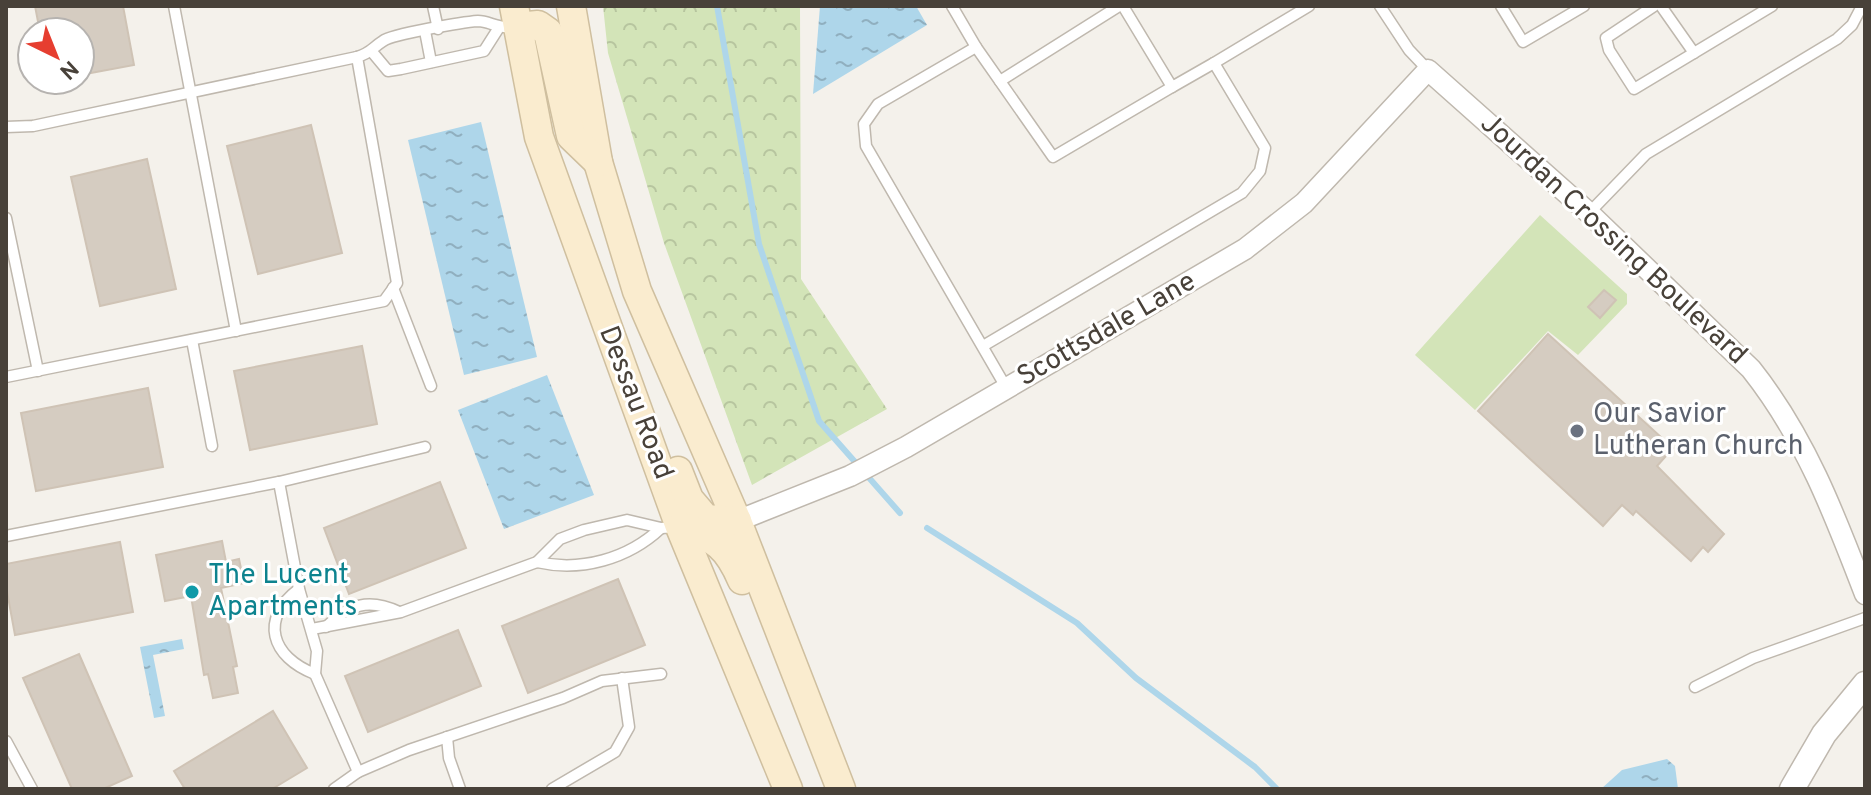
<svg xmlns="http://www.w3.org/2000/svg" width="1871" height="795" font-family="Overpass,sans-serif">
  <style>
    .green { fill: #d3e4b8 }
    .forest { fill: url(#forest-crowns) }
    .water { fill: url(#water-ripples) }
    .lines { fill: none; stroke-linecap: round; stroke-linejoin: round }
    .stream { stroke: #aed6ea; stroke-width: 6 }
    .building { fill: #d5ccc1; stroke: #cfc3b5; stroke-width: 2 }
    .service-casing { stroke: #bfb8ae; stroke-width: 13 }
    .minor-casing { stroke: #bfb8ae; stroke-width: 23 }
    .tertiary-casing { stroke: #bfb8ae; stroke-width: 27 }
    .secondary-casing { stroke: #cfbf9f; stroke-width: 31 }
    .service { stroke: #fff; stroke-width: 10 }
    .minor { stroke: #fff; stroke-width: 20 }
    .tertiary { stroke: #fff; stroke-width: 24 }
    .secondary { stroke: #faeccf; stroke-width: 28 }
    .worship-dot { fill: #6b7280; stroke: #fff; stroke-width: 3 }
    .culture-dot { fill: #0f9aa8; stroke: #fff; stroke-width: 3 }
    .labels { text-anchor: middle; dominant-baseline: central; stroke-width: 6; stroke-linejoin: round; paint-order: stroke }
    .street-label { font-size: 28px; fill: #484139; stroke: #fff }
    .worship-label { font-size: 28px; fill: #5b616d; stroke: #fff; text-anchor: start }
    .culture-label { font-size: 28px; fill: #0d838f; stroke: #fff; text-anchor: start }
  </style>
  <defs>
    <pattern id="forest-crowns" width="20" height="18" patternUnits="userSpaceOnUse" patternTransform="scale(2)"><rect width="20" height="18" fill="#d3e4b8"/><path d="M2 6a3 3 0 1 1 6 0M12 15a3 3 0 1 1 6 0" fill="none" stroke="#b7c59f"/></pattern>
    <pattern id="water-ripples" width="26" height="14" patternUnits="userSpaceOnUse" patternTransform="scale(2)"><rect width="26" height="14" fill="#aed6ea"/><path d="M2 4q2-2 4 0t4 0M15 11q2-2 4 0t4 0" fill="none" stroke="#90afbf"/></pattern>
  </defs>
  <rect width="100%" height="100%" fill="#f4f1eb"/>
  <path class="green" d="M1540,215L1627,294V304L1578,355L1548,331L1475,410L1415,355Z"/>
  <path class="forest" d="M603,6H800L801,279L887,409L752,485L664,243L608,53Z"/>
  <g class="water">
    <path d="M820,6H916L927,25L813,94Z"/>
    <path d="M481,122L537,357L464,375L408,140Z"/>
    <path d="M547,375L594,495L504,529L458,410Z"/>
    <path d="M182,639L184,649L153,655L165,716L154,718L140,647Z"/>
    <path d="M1667,759L1675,766L1678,789H1601L1622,770Z"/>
  </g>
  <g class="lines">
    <g class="stream">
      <path d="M717,6L759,244L819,421L900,513"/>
      <path d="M927,528L1077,623L1136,678L1255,767L1277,789"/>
    </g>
  </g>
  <g class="building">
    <path d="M35,6H123L134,65L80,75V32H40Z"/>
    <path d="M311,125L342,253L258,274L227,146Z"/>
    <path d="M147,159L176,289L100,306L71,177Z"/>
    <path d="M1604,290L1616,300L1600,318L1588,307Z"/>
    <path d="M1548,334L1673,448L1657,466L1724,534L1708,552L1703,547L1691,561L1636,511L1633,515L1622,505L1603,526L1478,411Z"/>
    <path d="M362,346L377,424L250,450L234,371Z"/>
    <path d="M148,388L163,467L36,491L21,413Z"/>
    <path d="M440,482L466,548L349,594L324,528Z"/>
    <path d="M222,541L226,562L239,559L244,583L221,588L237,666L233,667L238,693L213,698L208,674L204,675L191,596L165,601L156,555Z"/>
    <path d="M120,542L133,612L15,635L6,586V564Z"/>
    <path d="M618,579L645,645L528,693L502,626Z"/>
    <path d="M458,630L481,686L368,732L345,676Z"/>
    <path d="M79,654L132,776L103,789H72L23,678Z"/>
    <path d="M273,711L307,768L272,789H185L174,771Z"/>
  </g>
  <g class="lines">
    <g class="service-casing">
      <g id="service">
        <path d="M174,6L236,331"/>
        <path d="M433,6L438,29"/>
        <path d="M952,6L976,47L878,104L864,124L866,146L1007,389"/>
        <path d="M1123,6L1172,87L1214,63"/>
        <path d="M1380,6L1409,50L1428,70"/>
        <path d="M1501,6L1523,42L1584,6"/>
        <path d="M1654,6L1606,38L1609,50L1634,89L1772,6"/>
        <path d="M1661,6L1694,53"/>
        <path d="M425,31L431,62"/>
        <path d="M976,47L1053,157L1172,87"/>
        <path d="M373,53L388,71L401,69L484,51L498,29"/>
        <path d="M1000,81L1119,6"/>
        <path d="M6,127L33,126L357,57C371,53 372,48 383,41C392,34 464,22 478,21C490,21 497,29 514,27"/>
        <path d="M1589,213L1646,154L1837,39L1852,25L1862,6"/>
        <path d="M6,218L38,371"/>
        <path d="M393,288L431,386"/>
        <path d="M192,340L212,446"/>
        <path d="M983,346L1242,193L1260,171L1265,148L1214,63L1309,6"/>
        <path d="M6,377L384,301L397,283L357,57"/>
        <path d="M279,482L425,447"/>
        <path d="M6,536L279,482L299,589L317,651L315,674L358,772L334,789"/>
        <path d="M537,562C581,572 628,559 661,528"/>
        <path d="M299,589C259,619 271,657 315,674"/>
        <path d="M326,627C349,604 369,598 399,612"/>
        <path d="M312,629L401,612L537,562L560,539L584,530L627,520L661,528L678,527"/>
        <path d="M1695,687L1753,658L1865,618"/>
        <path d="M447,737L449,758L460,789"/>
        <path d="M6,741L32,789"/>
        <path d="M358,772L409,750L563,698L602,681L661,674"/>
        <path d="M552,789L615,752L629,727L622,678"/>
      </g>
    </g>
    <g class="minor-casing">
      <path id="minor" d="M737,521L850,476L906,447L1245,249L1304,203L1428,70L1589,213L1751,369C1805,437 1834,513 1865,594"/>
    </g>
    <g class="tertiary-casing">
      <path id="tertiary" d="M1792,789L1824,734L1865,684"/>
    </g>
    <g class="secondary-casing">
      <g id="secondary">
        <path d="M514,6L539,137L680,527L788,789"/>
        <path d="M571,6L598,162L637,291L737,521L841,789"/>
        <path d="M518,27L538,25L548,32L571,136L598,162"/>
        <path d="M678,471L689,499L706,519L737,521"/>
        <path d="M681,527C715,537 728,547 742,580"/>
      </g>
    </g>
    <use href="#service" class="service"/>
    <use href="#minor" class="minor"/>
    <use href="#tertiary" class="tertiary"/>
    <use href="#secondary" class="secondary"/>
  </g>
  <circle class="worship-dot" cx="1577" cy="431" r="8"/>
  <circle class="culture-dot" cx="192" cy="592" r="8"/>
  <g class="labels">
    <g class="street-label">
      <text transform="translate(1613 240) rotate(43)">Jourdan Crossing Boulevard</text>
      <text transform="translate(1107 330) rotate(-30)">Scottsdale Lane</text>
      <text transform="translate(635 403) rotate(69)">Dessau Road</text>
    </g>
    <g class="worship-label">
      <text x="1593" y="415">Our Savior<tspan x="1593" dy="32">Lutheran Church</tspan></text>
    </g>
    <g class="culture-label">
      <text x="208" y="576">The Lucent<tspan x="208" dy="32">Apartments</tspan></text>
    </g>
  </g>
  <rect width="1871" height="795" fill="none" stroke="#484139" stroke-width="16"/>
  <g transform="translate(56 56) rotate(137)"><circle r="38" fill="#ffffff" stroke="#b6b3b0" stroke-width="2"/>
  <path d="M0-6L14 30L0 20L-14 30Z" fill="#e63e30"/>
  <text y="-12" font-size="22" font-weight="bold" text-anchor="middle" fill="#484139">N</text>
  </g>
</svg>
